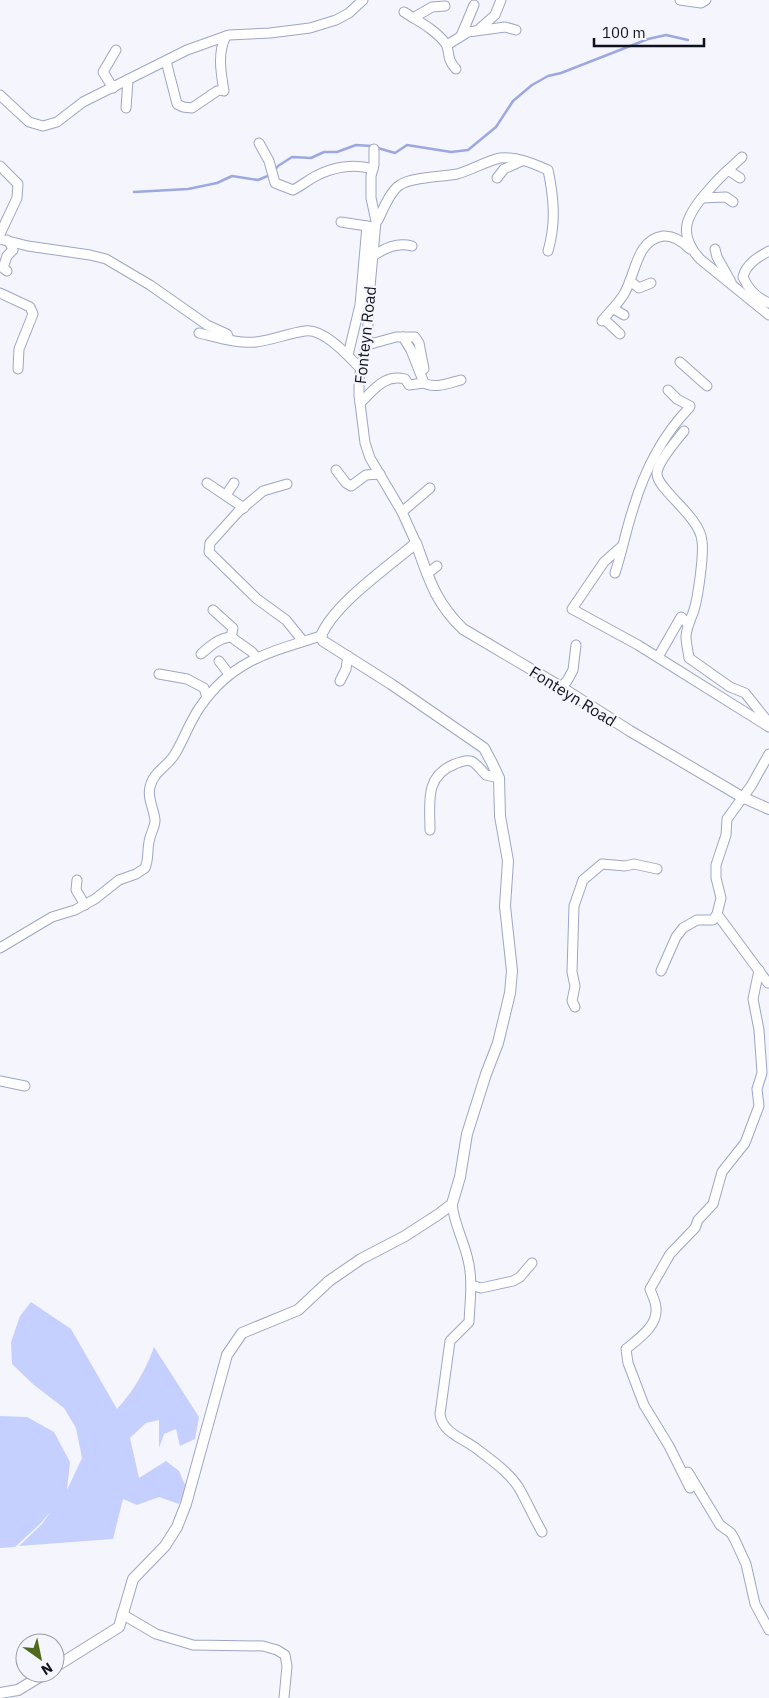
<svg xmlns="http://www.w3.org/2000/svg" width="769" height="1698" font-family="'IBM Plex Sans',sans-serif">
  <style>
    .green { fill: #c6d0fe }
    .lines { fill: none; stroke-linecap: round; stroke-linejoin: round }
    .stream { stroke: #9da8e0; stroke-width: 2.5 }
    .minor-casing { stroke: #9ea5c5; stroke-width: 11 }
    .tertiary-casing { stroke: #9ea5c5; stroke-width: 12 }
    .minor { stroke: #fff; stroke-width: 9 }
    .tertiary { stroke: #fff; stroke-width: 10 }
    .labels { text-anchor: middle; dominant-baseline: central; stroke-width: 4.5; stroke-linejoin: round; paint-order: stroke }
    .street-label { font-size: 16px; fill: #0f121d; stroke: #f5f6fd }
  </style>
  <rect width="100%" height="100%" fill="#f5f6fd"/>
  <path class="green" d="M31,1302L71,1329L117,1409C134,1391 146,1369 154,1347L199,1417L195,1439L180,1446L176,1429L164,1434L159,1448V1420L146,1423L130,1438L139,1478L166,1461L179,1471L186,1487L179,1504L159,1497L137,1505L123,1499L113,1539L19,1546L42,1524L51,1511L40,1524L15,1547L0,1548V1416L27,1417L54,1432L70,1462L67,1490L82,1458L76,1428L64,1408L34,1385L12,1364L11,1342L20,1316Z"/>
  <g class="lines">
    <g class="stream">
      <path d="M274,171L278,166L292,157L311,158L324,152H337L356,145L371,146L395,153L407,145L451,152L468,150L496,127L513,101L532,85L548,76L561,73L648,39L666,35L688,40"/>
      <path d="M134,192L188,189L217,183L232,176L258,180L270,175"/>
    </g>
    <g class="minor-casing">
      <g id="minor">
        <path d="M680,0L701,3L706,0"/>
        <path d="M404,12C418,21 436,30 446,44C450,51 446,59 456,69"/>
        <path d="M413,18L432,7L445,6"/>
        <path d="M478,30L495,15L501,0"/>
        <path d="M461,36L474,5"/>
        <path d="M447,45L468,32L505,27L516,30"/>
        <path d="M166,61L177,104L183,107L192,108L217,91L221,90L224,91C221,73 217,53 226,36"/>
        <path d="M113,88L103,72L116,50"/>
        <path d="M0,95L29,122L43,126L57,122L83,102L187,50L229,35L270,33L310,28L336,20L349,13L363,0"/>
        <path d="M126,108L128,80"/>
        <path d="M259,143L269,161L275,183L293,190C301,186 307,181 314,177C332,167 354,163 373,169"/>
        <path d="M374,149V165L371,176V198L376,221L370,287L367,342L359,378V395L365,443L370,458L402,512L416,543"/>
        <path d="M0,166L18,184L17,198L0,234"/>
        <path d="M728,170L742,157"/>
        <path d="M497,178L504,169L522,161"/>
        <path d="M740,178L728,170C720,177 713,185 706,193C686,216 677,234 700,259L769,315"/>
        <path d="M702,198L726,197L733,202"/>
        <path d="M378,220C383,210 390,191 400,185C411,177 443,177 457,174C472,170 486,161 500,158C517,156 534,164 548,170C554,198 556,224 548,251"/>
        <path d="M341,222L373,227"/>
        <path d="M0,239L28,246L90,255L106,259L150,285L207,325L227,334L229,339"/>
        <path d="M7,240L11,245L13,250L7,256L3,268L7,271"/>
        <path d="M715,249L717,257L731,282"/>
        <path d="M769,251C758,257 746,264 743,277C748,289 757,298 769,303"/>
        <path d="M373,256C385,248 397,242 412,246"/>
        <path d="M630,281L639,288L651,283"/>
        <path d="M0,293L30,307L33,314L19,349L18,369"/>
        <path d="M614,309L624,315"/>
        <path d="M604,319L620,334"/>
        <path d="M602,321C609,312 618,304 624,294C636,274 636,240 663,236C674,235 683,242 690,249"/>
        <path d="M199,333C216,337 238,344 256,342C273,340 289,333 305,331C324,328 349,357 361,369"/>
        <path d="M403,337H415L419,343L424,369"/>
        <path d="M367,345L396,337H403L411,350L424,383C435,389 449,383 461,380"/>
        <path d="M348,355L360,305L367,226"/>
        <path d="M680,362L707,386"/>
        <path d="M668,390L677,399L690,406"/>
        <path d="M360,403C374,390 384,374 405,379L409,385L424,383"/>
        <path d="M684,431C677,440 658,461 657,473C656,489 700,516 702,541C704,555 698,597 694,610C691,619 687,626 686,636C686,643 688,651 689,658L730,687L745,693L769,723"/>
        <path d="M336,470L346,483L351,486L366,475L380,474"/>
        <path d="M207,483L244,508"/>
        <path d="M287,484L263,491L238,512L210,543L209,552L257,599L286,620L303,641"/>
        <path d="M226,495L234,483"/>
        <path d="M402,512L430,488"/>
        <path d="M622,546L604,562L572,609L638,645L769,727"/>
        <path d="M615,573C622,552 626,530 633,509C644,472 662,436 689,408"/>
        <path d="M427,574L437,566"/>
        <path d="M213,610L233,628L231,637"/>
        <path d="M201,654C210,646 219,638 231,637L252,652L256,657"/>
        <path d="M658,657L681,617L688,624"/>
        <path d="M219,661L229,674"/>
        <path d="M159,674L187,679L204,688L207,697"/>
        <path d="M340,681L346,669L348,656"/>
        <path d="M561,687L567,681L573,670L576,645"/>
        <path d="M430,830C430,803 424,776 455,764C474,756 474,763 486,775L499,778"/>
        <path d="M77,880L76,890L85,905"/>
        <path d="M717,914L768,983"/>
        <path d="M0,948L52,917L75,910L95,899L119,880L136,874L145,868C149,859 147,851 149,842C150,834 155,828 155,820C154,809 147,798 150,787C153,772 168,766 175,754C184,739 190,721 200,707C232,660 270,652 321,636"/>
        <path d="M661,971L676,937L683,928L697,920H713L717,914L721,898L716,878V865L726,835L727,819L751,786L769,754"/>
        <path d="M575,1007L572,1001L575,986L572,972L574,906L583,880L602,864L625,866L634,864L657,869"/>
        <path d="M0,1081L25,1086"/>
        <path d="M452,1204C454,1224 464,1241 468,1260C473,1280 470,1301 469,1322L450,1341L440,1414C442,1433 463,1438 477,1449C491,1460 509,1472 519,1488C527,1502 534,1518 542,1532"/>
        <path d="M471,1285L481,1288L513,1281L520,1277L532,1263"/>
        <path d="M688,1472L720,1525L731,1533L735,1540L746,1564L755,1604L769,1630"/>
        <path d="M690,1488L669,1446L644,1405L628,1363L626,1349C638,1339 658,1326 656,1308C656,1302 652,1295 650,1289L670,1254L695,1228L698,1220L713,1204L722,1172L745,1143L759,1106L757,1089L762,1073L759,1030L753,999L759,970"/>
        <path d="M122,1614L156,1634L193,1645L263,1646L277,1650L285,1655L287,1666L284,1698"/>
      </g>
    </g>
    <g class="tertiary-casing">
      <g id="tertiary">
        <path d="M55,1667L119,1627L133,1579L165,1546L177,1527L186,1504L227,1355L242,1333L298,1310L329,1281L361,1259L405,1236L439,1214L452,1204L460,1177L467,1134L486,1074L498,1043L510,993L512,971L505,906L508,861L500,816L499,778L492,763L484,748L391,684L323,641L321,636C334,604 388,567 416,543C429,579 435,602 463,629L561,687L630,731L742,797L769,809"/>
        <path d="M0,1693L18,1690L46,1673"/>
      </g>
    </g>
    <use href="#minor" class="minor"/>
    <use href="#tertiary" class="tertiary"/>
  </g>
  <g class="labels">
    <g class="street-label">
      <text transform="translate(365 335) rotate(-84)">Fonteyn Road</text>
      <text transform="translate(573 696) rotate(32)">Fonteyn Road</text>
    </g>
  </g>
  <g transform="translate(40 1658) rotate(147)"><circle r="24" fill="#f5f6fd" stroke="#999ba3"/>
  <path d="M0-4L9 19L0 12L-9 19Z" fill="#50691a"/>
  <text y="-8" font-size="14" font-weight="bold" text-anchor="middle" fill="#0f121d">N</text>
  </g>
  <path d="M594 38v8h110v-8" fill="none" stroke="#0f121d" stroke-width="2.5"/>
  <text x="602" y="38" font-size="15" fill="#0f121d" stroke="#f5f6fd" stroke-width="4" paint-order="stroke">100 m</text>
</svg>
